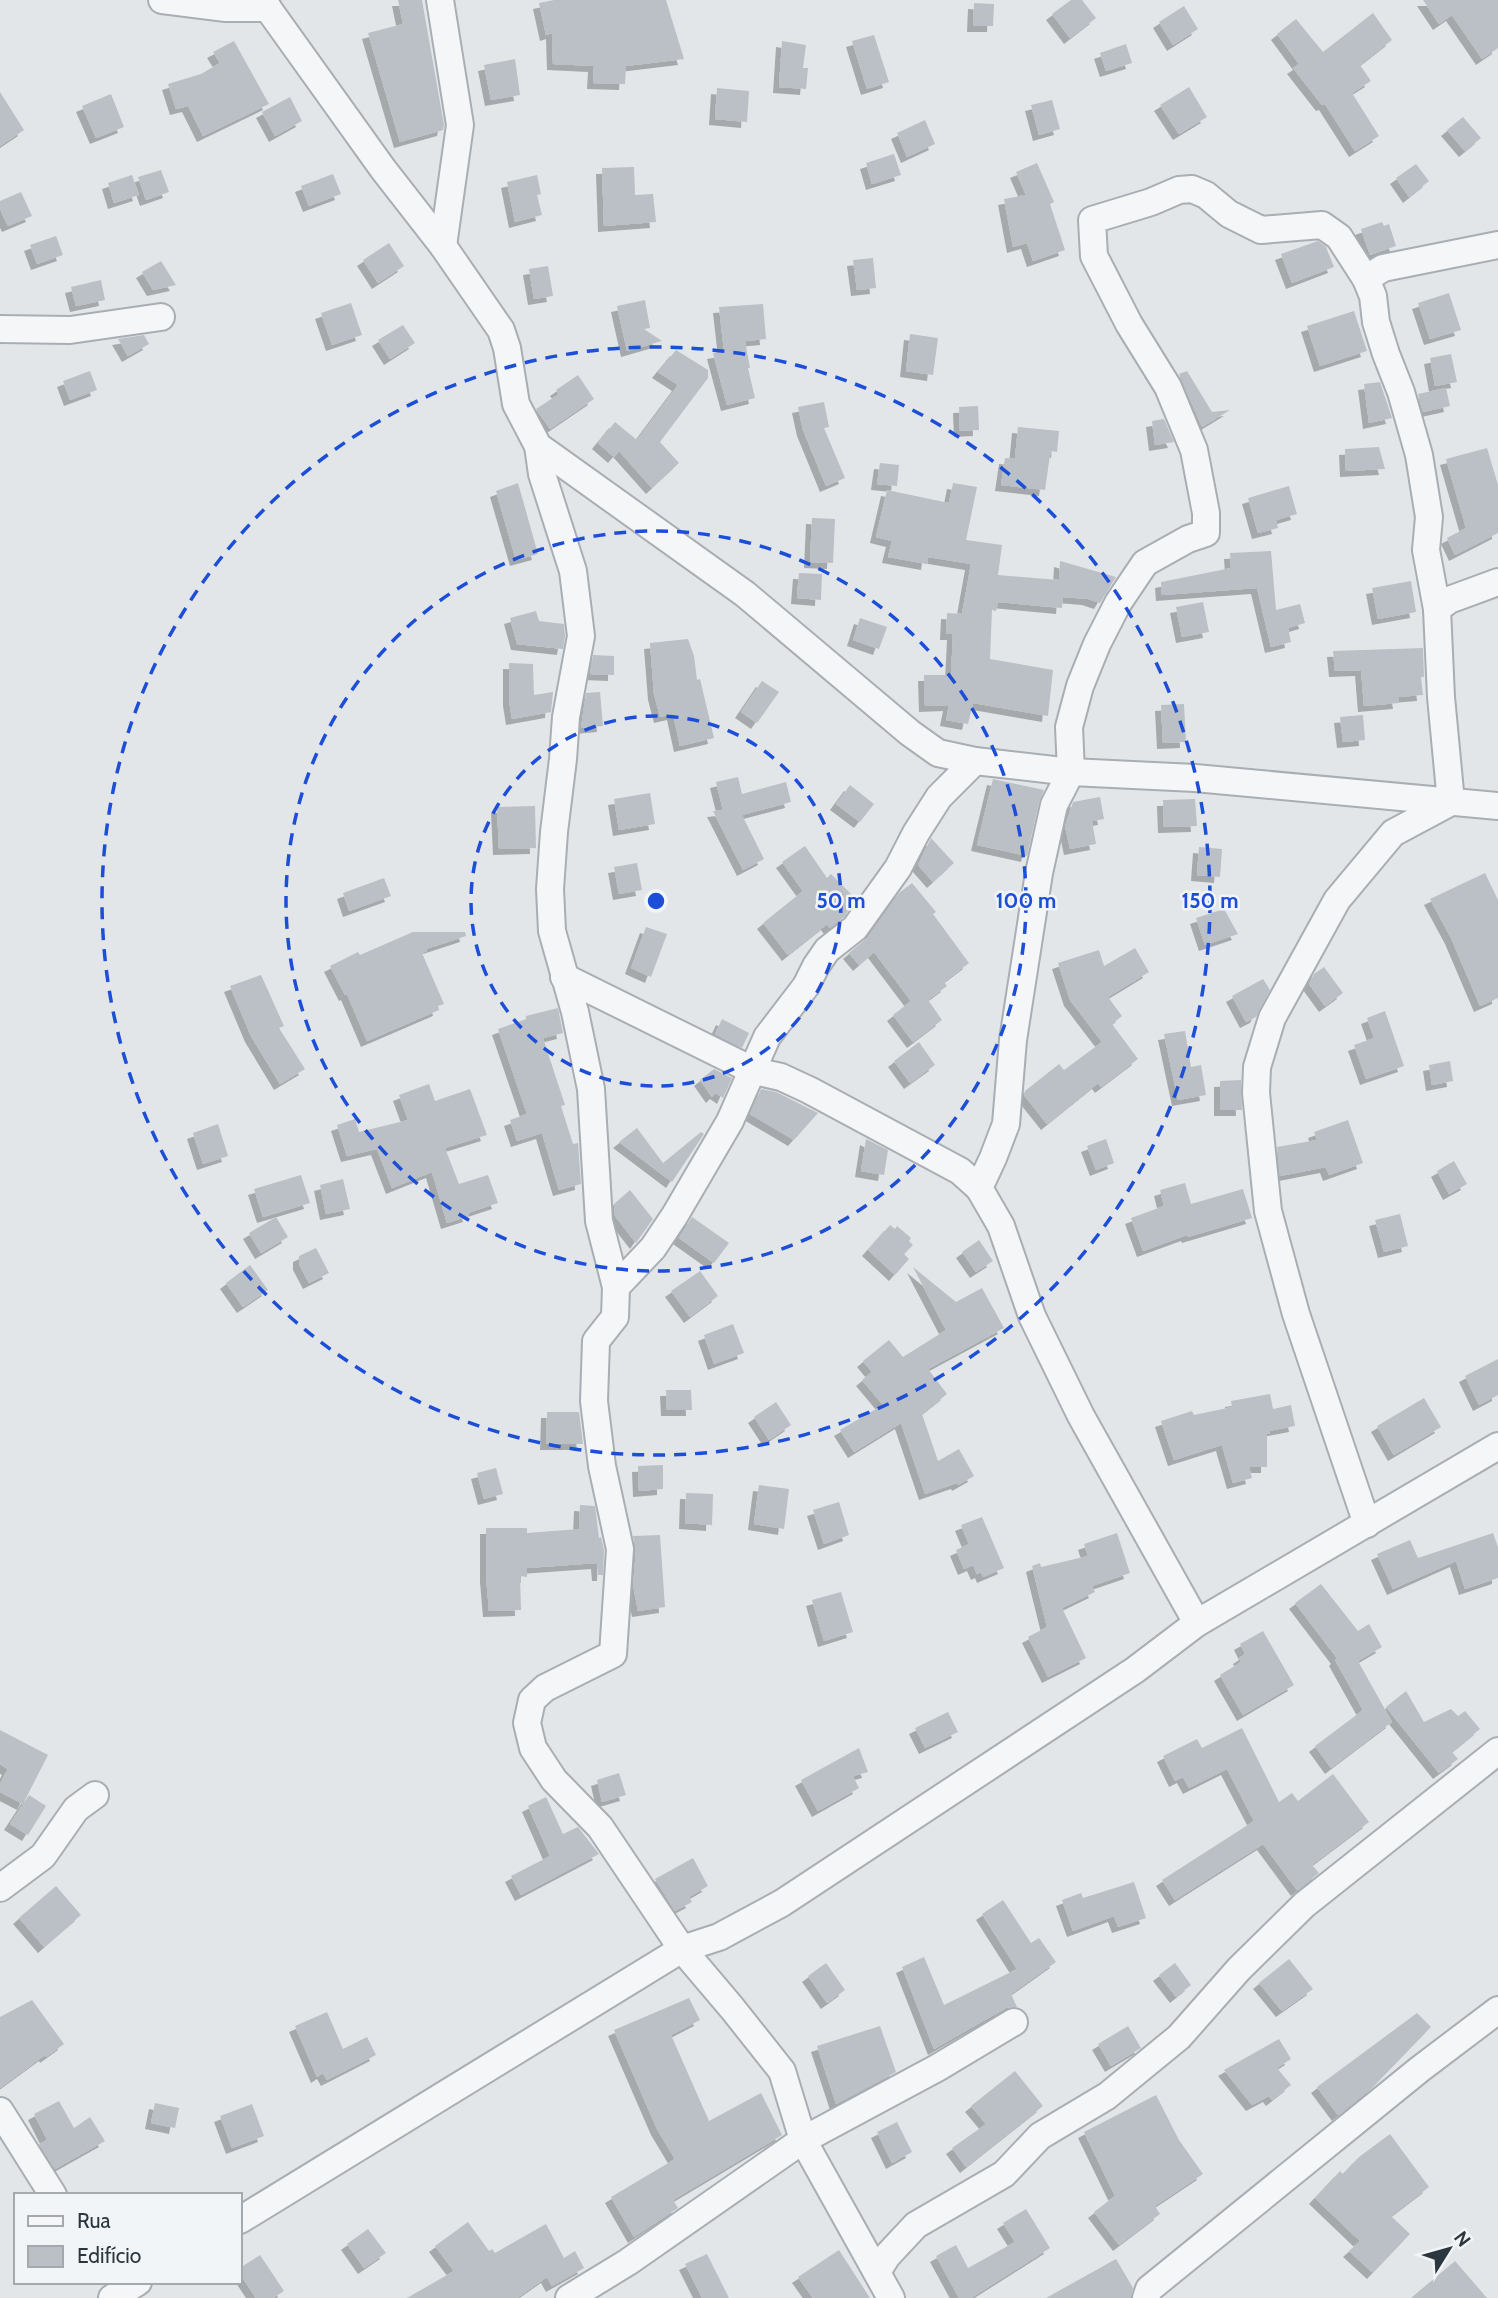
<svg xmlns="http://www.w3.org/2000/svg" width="1498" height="2298" font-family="Cabin,sans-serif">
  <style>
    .building { fill: #bac0c5; filter: url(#shadow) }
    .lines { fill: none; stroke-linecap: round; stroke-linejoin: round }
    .street-casing { stroke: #a8aeb3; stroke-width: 30 }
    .street { stroke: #f5f6f8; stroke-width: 26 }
    .ring { fill: none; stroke: #1d4ed8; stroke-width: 3.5; stroke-dasharray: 12 9 }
    .centre { fill: #1d4ed8; stroke: #f2f5f7; stroke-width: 3.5 }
    .ring-label { font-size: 21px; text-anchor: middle; font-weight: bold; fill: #1d4ed8; stroke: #f2f5f7; stroke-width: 5; stroke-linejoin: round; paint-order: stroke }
  </style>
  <defs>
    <filter id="shadow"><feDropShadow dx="-6" dy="6" stdDeviation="0" flood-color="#0004"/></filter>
  </defs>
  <rect width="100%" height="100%" fill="#e3e6e9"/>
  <g class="building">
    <path d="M398,0H422L444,125L443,130L400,142L368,33L403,24Z"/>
    <path d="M554,0H666L684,59L626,66L625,84L593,83L594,66L553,64L552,33L546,35L539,3Z"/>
    <path d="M1071,0H1082L1096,18L1070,38L1052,14Z"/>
    <path d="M1423,0H1498V48L1482,59L1452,15L1439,24Z"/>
    <path d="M974,3L994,4L993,26H973Z"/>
    <path d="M1184,6L1198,29L1173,45L1159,22Z"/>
    <path d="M1373,13L1392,40L1360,65L1371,81L1352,93L1379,136L1355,151L1325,104L1322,105L1293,68L1299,64L1277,34L1296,19L1323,52Z"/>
    <path d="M874,35L889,82L867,89L852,41Z"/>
    <path d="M234,41L269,104L203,136L188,106L176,109L168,84L201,74L220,63L213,52Z"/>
    <path d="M782,41L806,45L803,68H808L806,89L779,87Z"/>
    <path d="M1126,44L1132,63L1106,71L1100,53Z"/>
    <path d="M515,59L520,95L491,100L484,65Z"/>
    <path d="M1189,87L1207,117L1179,134L1160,105Z"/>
    <path d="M717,88L749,91L747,122L715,119Z"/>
    <path d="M0,92L24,130L0,146Z"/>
    <path d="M111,94L124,127L96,138L82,106Z"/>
    <path d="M290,97L302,121L275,136L262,112Z"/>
    <path d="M1052,100L1060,129L1039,135L1031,105Z"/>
    <path d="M1463,117L1481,138L1465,151L1447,130Z"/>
    <path d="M925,120L935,144L907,157L897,133Z"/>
    <path d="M894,154L901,175L872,184L866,163Z"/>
    <path d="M1037,163L1054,202L1050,204L1065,250L1033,261L1027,243L1013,247L1004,199L1026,195L1016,172Z"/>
    <path d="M1416,164L1429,181L1409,197L1396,178Z"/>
    <path d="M634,167L635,195L653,194L656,222L604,226L602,168Z"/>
    <path d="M161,170L169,192L146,200L138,177Z"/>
    <path d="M333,174L341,194L309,206L301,186Z"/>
    <path d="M132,175L139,195L114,203L108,183Z"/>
    <path d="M537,175L541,194L537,195L542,215L515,222L507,182Z"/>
    <path d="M21,192L32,216L8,226L0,209V201Z"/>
    <path d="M1382,222L1384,226L1389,224L1396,246L1370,255L1361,229Z"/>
    <path d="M56,236L63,255L37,264L30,245Z"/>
    <path d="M1318,241L1326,247L1334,267L1292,283L1281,254Z"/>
    <path d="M389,243L404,266L378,283L363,260Z"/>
    <path d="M873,258L876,288L857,290L853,260Z"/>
    <path d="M161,261L176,285L153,290L142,272Z"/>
    <path d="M548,266L553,296L534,299L529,269Z"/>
    <path d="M101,280L105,300L76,306L71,287Z"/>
    <path d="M1449,293L1461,330L1430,339L1418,303Z"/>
    <path d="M645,300L650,328L644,329L662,341L627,351L617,306Z"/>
    <path d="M351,303L362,335L332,345L321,313Z"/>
    <path d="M763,304L766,339L745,341L750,368H748L755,398L727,405L713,353L724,351L719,307Z"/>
    <path d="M1354,311L1367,351L1320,366L1307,326Z"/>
    <path d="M403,325L415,343L390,359L378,340Z"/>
    <path d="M910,334L938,338L933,375L906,371Z"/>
    <path d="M144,335L149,344L128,356L118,339Z"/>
    <path d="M676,350L708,370V378L660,442L679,463L652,488L619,451L614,457L598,443L615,422L637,440L678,385L658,372Z"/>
    <path d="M1451,354L1457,382L1435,386L1430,358Z"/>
    <path d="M90,371L97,390L70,400L63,381Z"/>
    <path d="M1187,371L1212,412L1230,410L1202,427L1179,374Z"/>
    <path d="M578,375L594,399L550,429L536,409L559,394L556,390Z"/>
    <path d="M1380,382L1392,418L1369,423L1364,384Z"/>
    <path d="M1446,388L1450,406L1423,412L1418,394Z"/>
    <path d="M824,402L829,427L824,428L845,478L826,486L803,430L798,407Z"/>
    <path d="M978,406L979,430L960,431L959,407Z"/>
    <path d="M1164,419L1174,442L1155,445L1152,421Z"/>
    <path d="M1018,427L1059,431L1057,452L1051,451L1050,455L1045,490L1001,485L1005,458L1015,459Z"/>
    <path d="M1379,447L1385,469L1346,471L1345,449Z"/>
    <path d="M1487,448L1498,485V533L1455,555L1447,538L1466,528L1446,459Z"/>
    <path d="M880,463L899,465L897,486L877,484Z"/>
    <path d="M518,483L538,554L516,560L496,491Z"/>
    <path d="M953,483L977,487L966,540L1002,545L998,575L1059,580L1060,561L1116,577L1100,603L1088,599L1063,597L1062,608L998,602L996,611L992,610L990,659L1053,670L1048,716L973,703L968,724L946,720L949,705L925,706L924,675H951L953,634H946L947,613L962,614L971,564L928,557L927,564L888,557L892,541L876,537L887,490L949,503Z"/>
    <path d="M1289,486L1297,514L1276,520L1278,528L1258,533L1248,498Z"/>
    <path d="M812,518L835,519L833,563L810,562Z"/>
    <path d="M1271,551L1276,610L1300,604L1305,623L1288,628L1291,642L1271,647L1257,588L1162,595L1161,582L1231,568L1230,553Z"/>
    <path d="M799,573L822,574L821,600L797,598Z"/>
    <path d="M1411,581L1416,612L1378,619L1372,588Z"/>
    <path d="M1203,602L1209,632L1182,637L1176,607Z"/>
    <path d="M536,611L539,621L564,624L565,636L563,649L517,644L510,618Z"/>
    <path d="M860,618L887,627L879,649L853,640Z"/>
    <path d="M688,639L694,656L697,680L700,679L714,738L680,746L673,714L660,717L654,694L650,643Z"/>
    <path d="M1423,648L1424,677H1421L1423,695L1398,697L1399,703L1364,706L1361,670L1335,671L1333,651Z"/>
    <path d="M593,655L614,656V675L590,674Z"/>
    <path d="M509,663L533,664L534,695L553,692L551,712L512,719L509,700Z"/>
    <path d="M762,681L779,692L757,723L741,712Z"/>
    <path d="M600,692L603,726L581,728L586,693Z"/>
    <path d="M1184,704L1186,742L1163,743L1161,705Z"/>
    <path d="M1363,715L1365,740L1343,742L1340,717Z"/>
    <path d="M738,777L742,794L786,782L791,802L742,815L764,859L743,870L713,811L723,810L716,782Z"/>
    <path d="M993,779L1044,790L1039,802L1027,856L977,845Z"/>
    <path d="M850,785L874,804L860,822L836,804Z"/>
    <path d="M650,793L655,824L619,830L614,799Z"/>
    <path d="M1100,797L1104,819L1092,821L1096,844L1070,849L1065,826L1073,802Z"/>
    <path d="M1195,799L1197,826L1164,827L1163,800Z"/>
    <path d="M535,806L536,848L499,849L497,807Z"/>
    <path d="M931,838L954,863L933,882L918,865Z"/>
    <path d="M805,846L827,878L831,874L856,899L844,917L830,928L827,924L788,955L763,923L803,891L782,862Z"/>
    <path d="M1199,847L1222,849L1220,877L1197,875Z"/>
    <path d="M637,863L642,890L619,894L614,867Z"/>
    <path d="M1485,873L1498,900V998L1480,1006L1451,938L1430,899Z"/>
    <path d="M384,878L391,896L349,911L343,893Z"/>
    <path d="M912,883L936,912L933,914L969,963L944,982L947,986L928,1000L942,1020L913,1042L893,1015L911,1001L874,952L859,965L849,953L868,937L899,893Z"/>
    <path d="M1224,909L1238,934L1205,945L1196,918Z"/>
    <path d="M646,927L667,934L651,977L631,968Z"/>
    <path d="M413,932H465L466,936L426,949L427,951L422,953L444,1004L438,1006L439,1010L367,1041L347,994L345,995L330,966L358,952L360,955Z"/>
    <path d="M1135,948L1149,972L1108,997L1122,1016L1112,1024L1138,1059L1101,1087L1098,1083L1047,1124L1024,1095L1025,1091L1059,1064L1064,1070L1102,1042L1070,1000L1058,963L1099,950L1104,966Z"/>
    <path d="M1324,967L1343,993L1325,1006L1309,984L1314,974Z"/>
    <path d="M261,975L284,1026L279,1028L305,1069L280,1084L251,1036L230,986Z"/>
    <path d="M1263,979L1270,990L1256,1017L1246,1022L1232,996Z"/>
    <path d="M558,1008L563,1033L543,1038L565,1105L561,1106L573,1144L578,1143L581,1184L559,1190L542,1133L517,1141L510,1120L527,1114L498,1029L526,1019V1016Z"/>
    <path d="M1385,1011L1404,1066L1366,1079L1354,1045L1374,1038L1367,1018Z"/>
    <path d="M722,1019L749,1033L742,1048L715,1034Z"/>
    <path d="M1185,1031L1191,1067L1201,1065L1206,1095L1178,1100L1164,1034Z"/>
    <path d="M919,1042L935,1065L910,1083L894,1061Z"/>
    <path d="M1450,1061L1453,1081L1432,1085L1429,1065Z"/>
    <path d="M714,1069L732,1078L723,1098L716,1093L712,1097L700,1080Z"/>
    <path d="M1241,1080L1242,1110H1220V1081Z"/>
    <path d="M429,1084L435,1101L470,1089L487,1135L445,1148L459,1184L488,1175L498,1203L468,1213L469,1216L447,1223L432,1172L392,1188L377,1149L347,1156L337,1125L355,1119L359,1132L408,1120L399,1095Z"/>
    <path d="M761,1089L776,1092L818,1113L794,1140L750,1114Z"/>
    <path d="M1348,1120L1363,1163L1329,1175L1326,1167L1280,1176L1277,1147L1317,1140L1314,1132Z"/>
    <path d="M218,1124L228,1156L203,1164L193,1133Z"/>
    <path d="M637,1128L663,1163L701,1132L704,1134L672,1182L619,1142Z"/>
    <path d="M866,1139L888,1150L884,1175L861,1171Z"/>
    <path d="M1106,1139L1114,1163L1096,1170L1087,1146Z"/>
    <path d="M1454,1161L1467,1184L1449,1194L1437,1171Z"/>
    <path d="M301,1175L310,1203L263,1217L254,1189Z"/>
    <path d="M343,1179L350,1209L326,1214L320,1185Z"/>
    <path d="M1185,1183L1191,1204L1243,1189L1252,1218L1188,1237L1187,1235L1143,1251L1131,1218L1164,1206L1160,1190Z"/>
    <path d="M630,1190L653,1219L636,1243L615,1216L614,1204Z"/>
    <path d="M1400,1214L1408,1246L1384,1252L1375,1220Z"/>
    <path d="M276,1217L288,1237L261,1253L249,1233Z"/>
    <path d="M692,1217L729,1243L714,1263L679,1238Z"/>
    <path d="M890,1225L895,1229L897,1226L911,1238L909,1241L913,1245L904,1254L909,1259L895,1275L868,1250Z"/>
    <path d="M979,1240L993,1261L976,1272L962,1252Z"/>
    <path d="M316,1248L329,1273L309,1283L299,1264V1256Z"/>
    <path d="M250,1265L268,1290L243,1307L226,1283Z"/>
    <path d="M913,1267L956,1302L982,1288L1004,1328L928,1369L947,1394L922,1414L938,1461L959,1449L974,1476L958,1485L957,1483L925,1494L901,1423L854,1452L840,1430L883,1405L862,1380L872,1372L863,1361L889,1340L903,1357L946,1330Z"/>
    <path d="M700,1271L718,1296L690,1317L671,1291Z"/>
    <path d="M733,1324L744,1353L714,1364L704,1335Z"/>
    <path d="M1498,1359V1395L1479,1405L1465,1376Z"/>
    <path d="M666,1390H691L692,1410H667Z"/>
    <path d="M1270,1394L1273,1409L1291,1405L1295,1426L1269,1431L1270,1434H1267V1467H1249L1252,1478L1233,1483L1222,1445L1174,1460L1161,1421L1192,1411L1194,1415L1232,1407L1231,1401Z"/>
    <path d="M1424,1398L1441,1427L1394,1455L1377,1426Z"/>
    <path d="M776,1402L791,1425L769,1440L754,1417Z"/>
    <path d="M547,1412H579L583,1444H546Z"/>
    <path d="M663,1465V1489L639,1491L638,1466Z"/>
    <path d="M496,1468L503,1494L484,1499L477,1473Z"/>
    <path d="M759,1485L789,1489L784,1529L754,1524Z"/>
    <path d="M686,1493L713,1494L712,1525L685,1523Z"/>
    <path d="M839,1502L849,1535L824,1544L813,1510Z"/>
    <path d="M580,1505L595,1506L599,1538L601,1537L604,1550L603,1575H598L597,1563L527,1568V1577L520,1576L521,1610L489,1611L486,1576V1528H527V1533L579,1529Z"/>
    <path d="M982,1517L1004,1568L983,1577L981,1572L977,1574L973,1565L964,1569L956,1550L969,1544L961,1525Z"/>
    <path d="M1117,1533L1130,1573L1092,1586L1095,1592L1062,1608L1086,1658L1048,1677L1028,1637L1047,1627L1032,1566L1040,1563L1041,1567L1088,1556L1084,1544Z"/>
    <path d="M1493,1533L1498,1547V1578L1465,1589L1456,1561L1393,1589L1377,1554L1410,1540L1418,1558Z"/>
    <path d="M660,1535L665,1607L638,1611L633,1585L636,1550L633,1536Z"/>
    <path d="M1321,1584L1358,1631L1369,1624L1382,1647L1358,1661L1392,1722L1331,1768L1315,1746L1363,1710L1335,1660L1337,1658L1295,1603Z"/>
    <path d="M841,1592L853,1632L824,1641L812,1600Z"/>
    <path d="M1263,1631L1294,1685L1243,1715L1220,1675L1241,1662L1239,1658L1245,1654L1240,1644Z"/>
    <path d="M1406,1691L1424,1722L1451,1709L1458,1716L1465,1711L1480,1729L1452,1752L1458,1759L1439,1773L1386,1707Z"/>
    <path d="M948,1712L958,1732L925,1748L915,1728Z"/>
    <path d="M1242,1728L1279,1802L1292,1793L1298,1801L1333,1774L1369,1822L1312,1865L1319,1873L1297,1890L1263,1844L1175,1900L1162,1880L1254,1821L1227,1769L1189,1788L1183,1777L1175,1781L1163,1756L1197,1739L1202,1748Z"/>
    <path d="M0,1730L48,1755L23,1804L0,1792V1784L8,1769L0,1764Z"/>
    <path d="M859,1748L868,1772L853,1776L859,1788L818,1811L801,1780Z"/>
    <path d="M619,1773L626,1795L602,1802L597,1780Z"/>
    <path d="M29,1795L46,1806L28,1835L10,1824Z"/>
    <path d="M546,1797L563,1834L578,1827L599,1854L521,1895L511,1876L550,1856L528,1806Z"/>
    <path d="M693,1858L708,1886L689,1897L692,1902L675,1911L655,1879Z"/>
    <path d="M1134,1882L1146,1918L1118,1927L1114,1916L1073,1931L1062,1900L1081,1893L1083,1898Z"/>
    <path d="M56,1886L81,1915L44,1947L19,1918Z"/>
    <path d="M1003,1900L1031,1943L1039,1938L1056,1962L1011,1994L1017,2007L1006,2008L934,2049L902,1967L924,1957L944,2005L1017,1969L982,1914Z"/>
    <path d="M1289,1959L1313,1989L1282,2011L1259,1983Z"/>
    <path d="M826,1963L845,1990L827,2003L808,1976Z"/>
    <path d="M1175,1963L1191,1985L1176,1997L1159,1975Z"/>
    <path d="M689,1998L700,2020L671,2035L709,2121L761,2093L782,2135L673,2200L678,2208L634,2237L611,2197L675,2159L657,2129L614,2030Z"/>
    <path d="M32,2000L64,2044L46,2057L45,2055L0,2088V2017Z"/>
    <path d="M327,2012L343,2049L367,2037L376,2055L327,2080L323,2073L317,2077L295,2026Z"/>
    <path d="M1417,2013L1431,2027L1372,2088L1338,2115L1317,2087Z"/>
    <path d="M880,2026L896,2072L836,2104L817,2046Z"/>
    <path d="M1128,2026L1141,2048L1111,2066L1098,2044Z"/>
    <path d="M1279,2039L1291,2059L1277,2068L1291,2085L1272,2100L1269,2096L1252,2105L1224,2070Z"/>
    <path d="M1015,2071L1043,2106L966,2167L952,2148L986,2124L971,2106Z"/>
    <path d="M1156,2095L1179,2140L1203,2174L1155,2206L1160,2214L1119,2245L1094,2212L1115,2196L1084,2132Z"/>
    <path d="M59,2101L74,2128L90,2117L105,2141L55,2169L39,2144L47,2140L34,2114Z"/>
    <path d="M155,2103L179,2108L175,2128L151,2123Z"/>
    <path d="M252,2104L264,2136L232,2148L220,2116Z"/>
    <path d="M897,2122L912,2152L892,2163L877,2132Z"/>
    <path d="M1390,2134L1429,2187L1391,2216L1410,2234L1373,2273L1349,2251L1360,2241L1315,2198L1340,2171L1343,2174L1359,2157Z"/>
    <path d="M1026,2209L1050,2248L971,2298H959L936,2256L956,2245L968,2268L1015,2242L1003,2223Z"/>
    <path d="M468,2222L489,2251L492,2249L495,2253L546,2224L564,2258L575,2251L584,2268L552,2286L547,2277L517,2298H407L454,2271L435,2246Z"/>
    <path d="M368,2229L386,2253L364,2268L347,2244Z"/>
    <path d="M839,2250L870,2298H813L798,2277Z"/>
    <path d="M707,2254L729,2298H702L685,2264Z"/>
    <path d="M260,2255L284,2291L273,2298H256L240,2274V2268Z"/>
    <path d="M1116,2259L1133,2288L1131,2298H1046Z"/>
    <path d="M1455,2261L1487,2298H1411Z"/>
  </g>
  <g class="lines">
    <g class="street-casing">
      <g id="street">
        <path d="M162,0L226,8H268"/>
        <path d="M262,0L383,169L443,246L501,330L507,348L516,404L538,446L745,594L910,733L938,753L975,761L1071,772L1195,778L1498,806"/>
        <path d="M440,0L460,125L443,246"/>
        <path d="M0,329L70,330L161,317"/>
        <path d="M538,446L542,474L573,571L581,636L566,717L563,759L554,832L550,889L552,931L575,1012L591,1089L599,1221L616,1287L615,1317L596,1341L594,1401L602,1466L620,1549L613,1654L545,1688L532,1700L527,1723L533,1748L554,1780L600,1827L682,1949L732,2008L782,2071L803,2140L891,2298"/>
        <path d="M1437,609L1449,600L1498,582"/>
        <path d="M564,977L754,1071L781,1077L809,1090L960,1171L979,1188"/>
        <path d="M616,1287L653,1248L675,1215L730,1121L767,1037L806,986L816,966L827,950L855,928L898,868L916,833L939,797L975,761"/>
        <path d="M1367,1524L1296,1314L1268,1211L1256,1093L1257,1067L1272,1018L1337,900L1393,833L1451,802L1441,697L1437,609L1426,550L1429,517L1419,455L1401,392L1386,354L1376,322L1373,296L1366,279L1383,268L1498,245"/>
        <path d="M1197,1623L1081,1416L1032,1316L1001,1226L979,1188L993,1158L1006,1124L1013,1040L1039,873L1054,805L1071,772L1069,727L1080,686L1097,644L1118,603L1145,563L1188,539L1206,533V513L1194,450L1168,387L1129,324L1094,256L1092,220L1151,202L1179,190L1192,189L1206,195L1229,214L1261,230L1322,225L1339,237L1366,279"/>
        <path d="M0,1888L43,1856L76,1809L95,1795"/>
        <path d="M0,2111L53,2195"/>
        <path d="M240,2220L682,1949L719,1937L782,1903L1135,1670L1197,1623L1498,1446"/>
        <path d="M877,2272L887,2256L916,2225L1004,2174L1040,2136L1107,2096L1179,2037L1239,1969L1304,1905L1498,1751"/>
        <path d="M112,2298L138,2282"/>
        <path d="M569,2298L628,2262L803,2140L937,2068L1014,2022"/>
        <path d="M1146,2298L1149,2289L1420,2069L1498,2010"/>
      </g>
    </g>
    <use href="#street" class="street"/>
  </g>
  <g class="ring">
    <circle cx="656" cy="901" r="185"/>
    <circle cx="656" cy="901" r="370"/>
    <circle cx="656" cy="901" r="554"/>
  </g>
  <circle cx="656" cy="901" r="10" class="centre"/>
  <g class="ring-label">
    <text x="841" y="908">50 m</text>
    <text x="1026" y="908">100 m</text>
    <text x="1210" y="908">150 m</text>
  </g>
  <rect x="14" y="2193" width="228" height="91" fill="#f2f5f7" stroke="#a3a9ad" stroke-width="2"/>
  <rect x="28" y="2216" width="35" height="10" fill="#f5f6f8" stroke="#a3a9ad" stroke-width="2"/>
  <text x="77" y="2228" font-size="21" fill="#2c363f">Rua</text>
  <rect x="28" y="2246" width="35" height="21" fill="#bac0c5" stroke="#a3a9ad" stroke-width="2"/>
  <text x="77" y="2263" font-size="21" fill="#2c363f">Edifício</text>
  <g transform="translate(1449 2249) rotate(53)" stroke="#f2f5f7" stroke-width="5" paint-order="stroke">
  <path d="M0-5L12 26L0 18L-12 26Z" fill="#2c363f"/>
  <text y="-10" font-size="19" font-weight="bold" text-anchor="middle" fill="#2c363f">N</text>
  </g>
</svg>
